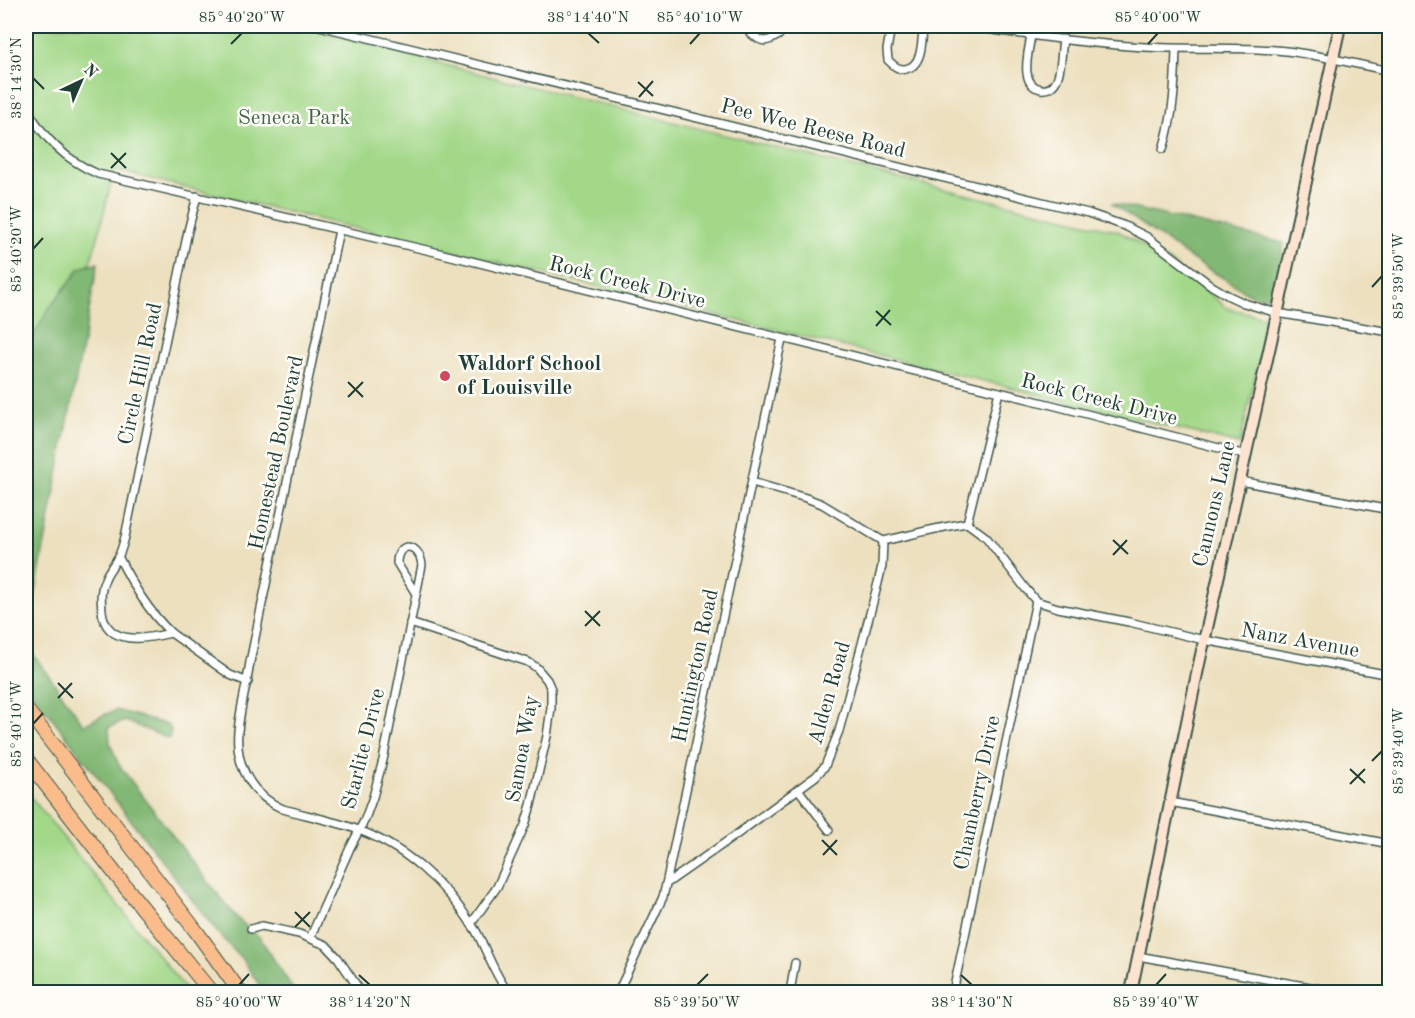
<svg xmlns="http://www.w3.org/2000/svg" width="1415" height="1018" font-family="'Old Standard TT',serif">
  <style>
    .green { fill: #a3d889; stroke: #618a5e; stroke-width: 1.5 }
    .forest { fill: #82b875; stroke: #507a54; stroke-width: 1.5 }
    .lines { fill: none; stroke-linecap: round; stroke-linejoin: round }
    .street-casing { stroke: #3e5549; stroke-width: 10 }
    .secondary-casing { stroke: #3e5549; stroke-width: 14 }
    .highway-casing { stroke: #3e5549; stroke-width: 16 }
    .street { stroke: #fff; stroke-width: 7 }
    .secondary { stroke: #fde4d1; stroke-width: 10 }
    .highway { stroke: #fabc8b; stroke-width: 14 }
    .ticks { fill: none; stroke: #1f3d34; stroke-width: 2 }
    .poi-dot { fill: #d1495b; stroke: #fdfcf7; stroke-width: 2 }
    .labels { text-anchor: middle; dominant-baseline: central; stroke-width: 5; stroke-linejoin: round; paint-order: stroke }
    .park-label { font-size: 21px; fill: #406449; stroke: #fdfcf7 }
    .street-label { font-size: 21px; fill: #1f3d34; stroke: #fdfcf7 }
    .poi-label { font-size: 21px; font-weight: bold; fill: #1f3d34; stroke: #fdfcf7; text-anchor: start }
    .neatline { fill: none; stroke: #1f3d34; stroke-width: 2 }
    .ticks-label { font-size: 15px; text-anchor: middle; fill: #1f3d34 }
  </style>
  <rect width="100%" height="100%" fill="#fdfcf7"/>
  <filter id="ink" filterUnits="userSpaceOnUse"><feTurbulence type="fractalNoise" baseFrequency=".0167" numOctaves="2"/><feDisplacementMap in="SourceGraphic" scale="12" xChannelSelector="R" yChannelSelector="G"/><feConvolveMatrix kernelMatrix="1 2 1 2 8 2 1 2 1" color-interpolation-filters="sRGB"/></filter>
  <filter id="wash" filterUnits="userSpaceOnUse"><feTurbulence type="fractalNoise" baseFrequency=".008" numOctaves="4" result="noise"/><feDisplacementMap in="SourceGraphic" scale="24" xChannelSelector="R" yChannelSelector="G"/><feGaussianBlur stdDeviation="1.35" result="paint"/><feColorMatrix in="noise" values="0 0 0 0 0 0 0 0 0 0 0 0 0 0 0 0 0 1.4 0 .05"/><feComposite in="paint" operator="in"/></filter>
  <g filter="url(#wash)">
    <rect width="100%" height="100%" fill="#ede0bf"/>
    <g class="green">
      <path d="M26,26H306L437,63L845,165L1118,231L1169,261L1227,308L1268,318L1240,444L679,306L114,170L97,241L78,299L26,577Z"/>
      <path d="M26,791L188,992H26Z"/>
    </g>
    <g class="forest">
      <path d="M1111,203L1284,243L1276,289L1265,298L1251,295L1192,259Z"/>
      <path d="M98,263L26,643V349L48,310L80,268Z"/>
      <path d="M26,644L84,725L99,717L116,710L168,725L171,730L169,739L125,721L109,727L110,743L119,765L208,882L238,919L260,938L295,992H264L242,959L217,932L26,684Z"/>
    </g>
  </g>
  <g filter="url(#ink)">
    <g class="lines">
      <g class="street-casing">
        <g id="street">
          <path d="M319,26L1088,213L1125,226L1147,237L1212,286L1229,296L1244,303L1277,313L1390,332"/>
          <path d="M749,26L750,33C762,43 766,43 779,35L781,26"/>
          <path d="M891,26L887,50L888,60C893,65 898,70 905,69C923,67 922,39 923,26"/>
          <path d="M964,26C1024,34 1084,44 1145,47C1192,50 1239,46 1286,51C1321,55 1355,64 1390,71"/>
          <path d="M26,28L29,26"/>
          <path d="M1031,35C1029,51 1018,85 1041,89C1047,90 1053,87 1056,81C1062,71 1061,50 1063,39"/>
          <path d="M26,106C42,137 65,160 98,174L431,251L1048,404L1246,455"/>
          <path d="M1163,149C1174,115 1175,84 1176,49"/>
          <path d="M197,196L188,231L125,537C123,544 121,553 117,559C113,566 108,571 105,579C100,590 101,599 102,611C106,647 146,639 171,633L230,675L248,682"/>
          <path d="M339,230L250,662C247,685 240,708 238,731C235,765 251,795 283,809C305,815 328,820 350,827C403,844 447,884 476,931C487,951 494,974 508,992"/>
          <path d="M1240,481L1390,510"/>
          <path d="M752,482L806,498L822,504L883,541C911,535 939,527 967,523L986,537L1025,588L1036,601L1058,608L1129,622L1204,640L1390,675"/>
          <path d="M967,523L999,392"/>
          <path d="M119,558C133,585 148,611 171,633"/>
          <path d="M410,623L528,662L537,668L547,680L551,689V708L547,736L531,805L525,825L497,887L471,924"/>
          <path d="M798,789L829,830"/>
          <path d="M1170,802L1390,844"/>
          <path d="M666,884L736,835L816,776L825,766L839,731L878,583L882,566L883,541"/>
          <path d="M251,929L262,926L299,934L326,945L338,958L361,992"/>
          <path d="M310,938L350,848L365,819L373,797L383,760L422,565C419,541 397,542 397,563L416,594"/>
          <path d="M1138,956L1338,992"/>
          <path d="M618,992L663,897L666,884L782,339"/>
          <path d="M790,992L795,963"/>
          <path d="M953,992L1036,601"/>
        </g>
      </g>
      <g class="secondary-casing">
        <path id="secondary" d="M1131,992L1199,664L1276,319L1340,26"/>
      </g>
      <g class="highway-casing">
        <g id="highway">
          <path d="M26,709L196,931L240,992"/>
          <path d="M26,759L124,885L211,992"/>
        </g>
      </g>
      <use href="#street" class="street"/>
      <use href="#secondary" class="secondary"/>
      <use href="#highway" class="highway"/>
    </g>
  </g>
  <path class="ticks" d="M588,33L599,43M231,44L242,33M690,44L700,33M1148,44L1158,33M33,78L44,89M638,82L653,96M639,97L653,81M111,153L126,168M111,168L126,153M33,249L43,238M1372,287L1382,276M876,311L891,325M876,326L890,310M348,382L363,397M348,397L363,382M1113,540L1128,554M1113,555L1127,540M585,611L600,626M585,626L600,611M58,683L73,698M58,698L72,683M33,724L43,713M1372,761L1382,751M1350,769L1365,783M1350,784L1365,769M822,840L837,855M823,855L837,840M295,912L310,927M295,927L310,912M359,975L370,985M961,975L972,985M239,985L249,974M697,985L708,974M1156,985L1166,974"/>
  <circle class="poi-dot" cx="445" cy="376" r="6"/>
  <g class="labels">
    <g class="park-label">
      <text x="294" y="118">Seneca Park</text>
    </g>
    <g class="street-label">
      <text transform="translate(813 129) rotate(14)">Pee Wee Reese Road</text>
      <text transform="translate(627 283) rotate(14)">Rock Creek Drive</text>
      <text transform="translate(141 374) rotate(-78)">Circle Hill Road</text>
      <text transform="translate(1099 400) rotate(14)">Rock Creek Drive</text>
      <text transform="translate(277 453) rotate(-78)">Homestead Boulevard</text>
      <text transform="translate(1215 504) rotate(-77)">Cannons Lane</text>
      <text transform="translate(1300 641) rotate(10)">Nanz Avenue</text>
      <text transform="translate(696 666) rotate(-78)">Huntington Road</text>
      <text transform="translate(830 693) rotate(-74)">Alden Road</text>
      <text transform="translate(364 749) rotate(-76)">Starlite Drive</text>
      <text transform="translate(523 749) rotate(-80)">Samoa Way</text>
      <text transform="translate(978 793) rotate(-78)">Chamberry Drive</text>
    </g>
    <g class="poi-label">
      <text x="457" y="364">Waldorf School<tspan x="457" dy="24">of Louisville</tspan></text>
    </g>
  </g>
  <rect width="1415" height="1018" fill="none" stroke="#fdfcf7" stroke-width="66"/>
  <g transform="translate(81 81) rotate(44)" stroke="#fdfcf7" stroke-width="4.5" paint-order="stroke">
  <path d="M0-4.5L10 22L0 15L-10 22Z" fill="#1f3d34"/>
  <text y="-9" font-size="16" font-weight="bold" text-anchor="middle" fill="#1f3d34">N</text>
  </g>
  <rect x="33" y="33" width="1349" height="952" class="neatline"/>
  <g class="ticks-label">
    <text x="242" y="22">85°40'20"W</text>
    <text x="588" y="22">38°14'40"N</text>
    <text x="700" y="22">85°40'10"W</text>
    <text x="1158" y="22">85°40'00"W</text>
    <text transform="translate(16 78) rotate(-90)" y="5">38°14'30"N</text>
    <text transform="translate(16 249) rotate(-90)" y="5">85°40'20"W</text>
    <text transform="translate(1398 276) rotate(-90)" y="5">85°39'50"W</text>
    <text transform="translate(16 724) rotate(-90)" y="5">85°40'10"W</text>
    <text transform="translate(1398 751) rotate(-90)" y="5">85°39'40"W</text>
    <text x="239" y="1007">85°40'00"W</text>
    <text x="370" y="1007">38°14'20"N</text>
    <text x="697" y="1007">85°39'50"W</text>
    <text x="972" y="1007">38°14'30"N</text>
    <text x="1156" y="1007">85°39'40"W</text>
  </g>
</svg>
